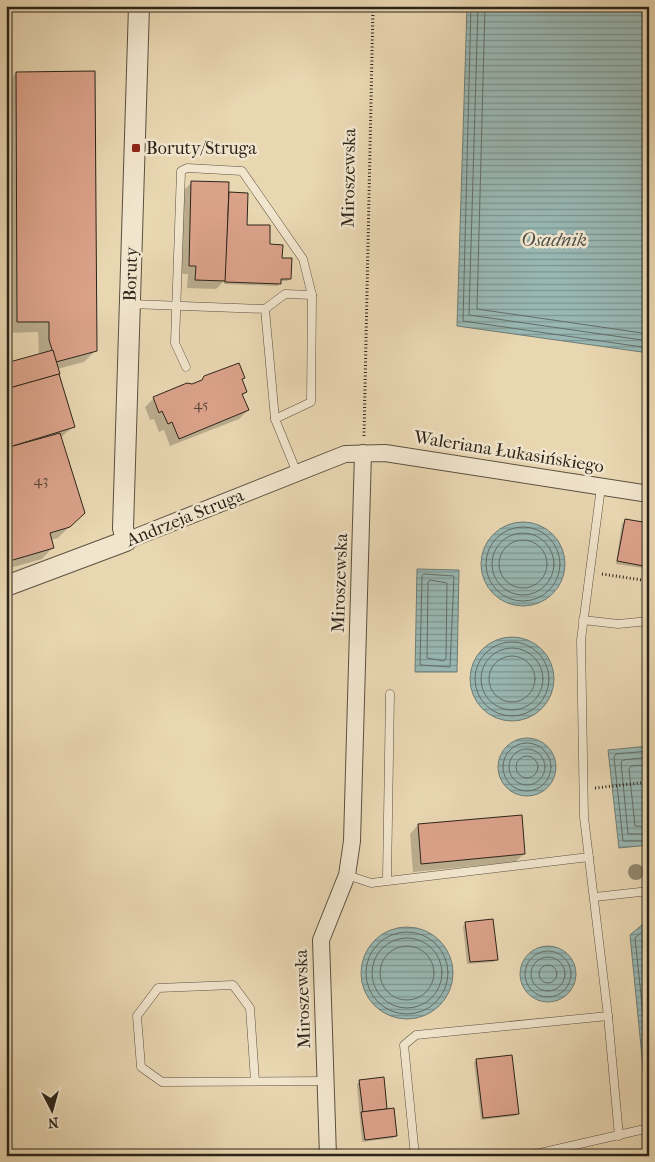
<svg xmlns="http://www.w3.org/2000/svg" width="655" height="1162" font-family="'IM FELL French Canon',serif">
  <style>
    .water { fill: url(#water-rules); stroke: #6d7d76 }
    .shadow { fill: #0003 }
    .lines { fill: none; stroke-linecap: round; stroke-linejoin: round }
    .shore { stroke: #626e67; stroke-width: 1 }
    .building { fill: #dba28a; stroke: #2c241a }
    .service-casing { stroke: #5b5140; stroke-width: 9 }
    .minor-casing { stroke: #5b5140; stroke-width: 18 }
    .tertiary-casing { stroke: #5b5140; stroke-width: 22 }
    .path { stroke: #2c241a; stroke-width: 3; stroke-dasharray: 1 2.5; stroke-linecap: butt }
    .service { stroke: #f1e5cd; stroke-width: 8 }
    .minor { stroke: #f1e5cd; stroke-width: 16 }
    .tertiary { stroke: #f1e5cd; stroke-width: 20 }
    .tree { fill: #938a6f }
    .poi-dot { fill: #8f2418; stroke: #f1e5cd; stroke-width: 2 }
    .labels { text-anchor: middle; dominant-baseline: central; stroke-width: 5; stroke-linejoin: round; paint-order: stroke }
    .number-label { font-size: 15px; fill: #584436 }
    .poi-label { font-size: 18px; fill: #2c241a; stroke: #f1e5cd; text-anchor: start }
    .street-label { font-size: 18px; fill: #2c241a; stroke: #f1e5cd }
    .water-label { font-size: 19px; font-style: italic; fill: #4d5048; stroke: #f1e5cd }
  </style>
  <defs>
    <pattern id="water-rules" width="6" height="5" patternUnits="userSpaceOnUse" patternTransform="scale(1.25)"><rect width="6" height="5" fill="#99b8b4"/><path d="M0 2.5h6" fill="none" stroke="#7d9592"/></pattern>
  </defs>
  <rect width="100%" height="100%" fill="#e9d7b2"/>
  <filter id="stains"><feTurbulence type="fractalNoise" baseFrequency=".004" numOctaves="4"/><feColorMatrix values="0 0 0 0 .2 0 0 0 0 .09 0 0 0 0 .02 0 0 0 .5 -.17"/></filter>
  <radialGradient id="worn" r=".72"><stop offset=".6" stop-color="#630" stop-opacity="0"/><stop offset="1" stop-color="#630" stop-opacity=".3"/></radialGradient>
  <g class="water">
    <path d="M467,6H649V353L457,326Z"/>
    <circle cx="523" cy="564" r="42"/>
    <path d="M417,569L459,570L457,672H415Z"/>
    <circle cx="512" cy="679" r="42"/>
    <circle cx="527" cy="767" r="29"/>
    <path d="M649,746V845L619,848L608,750Z"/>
    <path d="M649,919V1108H647L630,935Z"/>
    <circle cx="407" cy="973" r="46"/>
    <circle cx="548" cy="974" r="28"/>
  </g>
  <g class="shadow">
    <path d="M16,73L96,350L84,362L57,369L74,426L60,438L84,512L58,538L51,540L53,547L42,559L6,569V364L39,355L38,332L6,333V83Z"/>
    <path d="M192,182L228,194H247L246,226L281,259L290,279L287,281H280L278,286L224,284V281L216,289L187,288L188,274H180L183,191Z"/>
    <path d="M243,378L241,380L246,392L242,396L248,410L239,419L170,446L164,430L159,432L154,419L150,420L145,407L154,398L193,386Z"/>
    <path d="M625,521L649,525V569L616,564L622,523Z"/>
    <path d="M418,825L524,854L515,862L413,872L410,834Z"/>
    <path d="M466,923L496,959L494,962L467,964L463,926Z"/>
    <path d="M477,1060L518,1113L515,1116L481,1120L474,1062Z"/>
    <path d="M360,1081L386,1110L396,1136L393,1138L362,1142L357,1084Z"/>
  </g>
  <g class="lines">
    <g class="shore">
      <path d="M471,6L463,321L649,348"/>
      <path d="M478,6L469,315L649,341"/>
      <path d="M485,6L477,309L649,334"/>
      <circle cx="523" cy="564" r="37"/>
      <circle cx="523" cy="564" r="31"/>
      <circle cx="523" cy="564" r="24"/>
      <path d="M424,574L454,576L450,667L420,665L422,576Z"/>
      <path d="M430,580L447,583L446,658L444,661L427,658L428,583Z"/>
      <circle cx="512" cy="679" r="37"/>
      <circle cx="512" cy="679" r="31"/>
      <circle cx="512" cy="679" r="23"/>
      <circle cx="527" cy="767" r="24"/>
      <circle cx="527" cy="767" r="18"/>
      <path d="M649,751L616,754L614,757L623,841H649"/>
      <circle cx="527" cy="767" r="11"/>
      <path d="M649,757L623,760L621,762L628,834H649"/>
      <path d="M649,765L631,766L629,769L635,826L649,827"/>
      <path d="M649,925L635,938L649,1071"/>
      <circle cx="407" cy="973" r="41"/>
      <path d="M649,933L642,940L649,1008"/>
      <circle cx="407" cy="973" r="35"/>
      <circle cx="407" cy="973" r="27"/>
      <circle cx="548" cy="974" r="23"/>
      <circle cx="548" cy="974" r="17"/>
      <circle cx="548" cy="974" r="9"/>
    </g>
  </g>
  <g class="building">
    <path d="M95,71L97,351L56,362L49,340V322H17L16,72Z"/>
    <path d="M191,181L229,182L226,281L195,280L196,266H189Z"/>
    <path d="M229,192L248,193L247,225H270V244L283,245L282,258H292L291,279H281V284L225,282Z"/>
    <path d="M53,350L60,374L6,389V363Z"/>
    <path d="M239,363L245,378L242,379L247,392L242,394L249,410L179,439L172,422L168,424L162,411L159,413L153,397L187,383L192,384L202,380L204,376Z"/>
    <path d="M59,374L75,427L6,448V389Z"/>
    <path d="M60,433L85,513L70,527L50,533L54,548L6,562V448Z"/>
    <path d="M625,519L649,523V567L617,561Z"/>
    <path d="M522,815L525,854L421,864L418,824Z"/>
    <path d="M493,919L498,960L470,962L465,922Z"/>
    <path d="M512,1055L519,1114L483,1118L476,1059Z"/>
    <path d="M384,1077L387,1109L363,1112L359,1080Z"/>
    <path d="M394,1108L397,1136L365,1140L361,1112Z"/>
  </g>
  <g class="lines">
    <g class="service-casing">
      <g id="service">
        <path d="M131,304L265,309L275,419L297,473"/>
        <path d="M265,309L285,294L312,295"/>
        <path d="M186,367L175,343L181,171L187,168L242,171L303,259L312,295L311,402L275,419"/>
        <path d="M601,487L581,640L584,817L608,1016L619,1136"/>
        <path d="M583,620L618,624L649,621"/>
        <path d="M347,875L371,883L589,857"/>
        <path d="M387,879L390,694"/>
        <path d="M595,897L649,891"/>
        <path d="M255,1081L250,1008L233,985L158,988L137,1016L141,1067L162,1082L327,1081"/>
        <path d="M415,1156L404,1045L416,1035L608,1016"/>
        <path d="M527,1156L649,1128"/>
      </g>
    </g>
    <g class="minor-casing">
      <g id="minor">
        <path d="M126,541L345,454L385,453L649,494"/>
        <path d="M328,1156L321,940L347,875L352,841L363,453"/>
      </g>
    </g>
    <g class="tertiary-casing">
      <path id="tertiary" d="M6,586L126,541L123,528L139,6"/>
    </g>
    <g class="path">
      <path d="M364,436L373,6"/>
      <path d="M602,574L649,581"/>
      <path d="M595,788L649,782"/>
    </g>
    <use href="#service" class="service"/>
    <use href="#minor" class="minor"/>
    <use href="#tertiary" class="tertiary"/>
  </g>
  <circle class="tree" cx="636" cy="872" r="8"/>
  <rect class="poi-dot" x="131" y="143" width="10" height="10" rx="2.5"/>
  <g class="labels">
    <g class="number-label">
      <text x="201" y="404">45</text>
      <text x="41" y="480">43</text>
    </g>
    <g class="poi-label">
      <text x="146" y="148">Boruty/Struga</text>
    </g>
    <g class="street-label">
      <text transform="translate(349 178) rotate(-89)">Miroszewska</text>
      <text transform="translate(131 274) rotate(-88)">Boruty</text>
      <text transform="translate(509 452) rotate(9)">Waleriana Łukasińskiego</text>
      <text transform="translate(185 518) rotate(-22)">Andrzeja Struga</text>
      <text transform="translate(340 583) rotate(-88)">Miroszewska</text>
      <text transform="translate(303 999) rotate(-92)">Miroszewska</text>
    </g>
    <g class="water-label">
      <text x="554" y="240">Osadnik</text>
    </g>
  </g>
  <rect width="655" height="1162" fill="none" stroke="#e9d7b2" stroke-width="25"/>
  <rect x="8" y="8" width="640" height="1147" fill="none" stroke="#2c241a" stroke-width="2.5"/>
  <rect x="12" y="12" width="630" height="1137" fill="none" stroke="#2c241a"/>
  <g transform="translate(52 1110) rotate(174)" stroke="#f1e5cd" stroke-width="4" paint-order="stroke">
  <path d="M0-4L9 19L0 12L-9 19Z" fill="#2c241a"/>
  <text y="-8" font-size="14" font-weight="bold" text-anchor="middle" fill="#2c241a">N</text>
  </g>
  <rect width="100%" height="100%" filter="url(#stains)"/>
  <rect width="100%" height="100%" fill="url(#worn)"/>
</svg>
